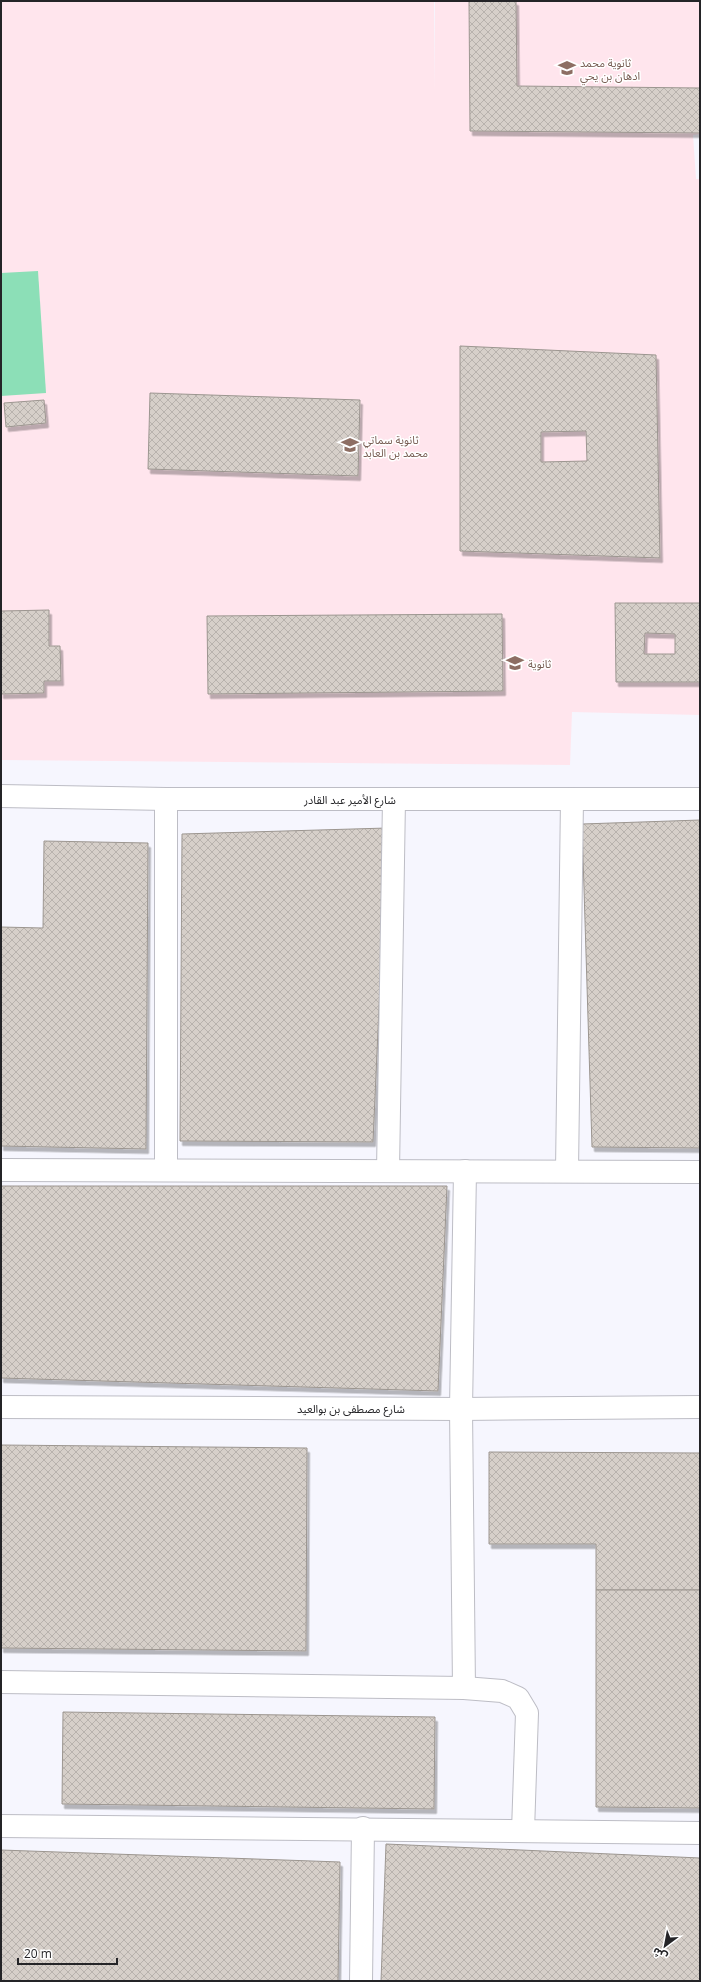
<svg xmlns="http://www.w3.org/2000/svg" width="701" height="1982" font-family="'Open Sans','Noto Sans Arabic',sans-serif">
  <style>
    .education { fill: #ffe5ed }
    .green { fill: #8cdfb7 }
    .building { fill: url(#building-cross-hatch); stroke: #9c9690; fill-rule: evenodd; filter: url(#shadow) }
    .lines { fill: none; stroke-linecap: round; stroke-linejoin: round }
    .street-casing { stroke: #bdbdc5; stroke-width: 24 }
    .street { stroke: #fff; stroke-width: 22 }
    .labels { text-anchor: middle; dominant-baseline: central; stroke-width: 3; stroke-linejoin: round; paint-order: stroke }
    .education-label { font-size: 11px; fill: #785e54; stroke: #fff; text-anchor: start }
    .street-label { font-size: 11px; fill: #242427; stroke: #fff }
  </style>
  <defs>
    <pattern id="building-cross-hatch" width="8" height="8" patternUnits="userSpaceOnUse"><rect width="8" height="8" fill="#d6cfc9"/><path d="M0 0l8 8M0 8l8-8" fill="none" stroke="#b8b2ad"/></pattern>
    <filter id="shadow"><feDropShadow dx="2.5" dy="4.5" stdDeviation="0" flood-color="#0004"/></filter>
  </defs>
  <rect width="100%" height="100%" fill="#f6f6fe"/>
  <path class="education" d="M1,1H434V92L435,1H700V134L693,135L696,179H700V715L572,712L570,765L1,760Z"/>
  <path class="green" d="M38,271L46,393L1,396V273Z"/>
  <g class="building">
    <path d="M469,1H516L517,86L700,88V133L470,131Z"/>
    <path d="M460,346L656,355L660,558L460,551ZM586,431L587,461L541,462V432Z"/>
    <path d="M150,393L360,400L358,476L148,469Z"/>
    <path d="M44,400L46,423L6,427L4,403Z"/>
    <path d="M615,603H700V682H616ZM645,633L675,634V654H644Z"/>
    <path d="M49,610V646H60L61,681H44V693L1,694V611Z"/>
    <path d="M502,614L503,691L208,694L207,616Z"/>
    <path d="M700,820V1148L592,1147L582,824Z"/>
    <path d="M387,828L373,1142L180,1141L182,834Z"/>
    <path d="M44,841L148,843L146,1149L1,1146V927L43,928Z"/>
    <path d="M1,1186H447L438,1391L1,1378Z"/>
    <path d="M1,1445L307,1448L306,1651L1,1648Z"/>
    <path d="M489,1452L700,1453V1590H596V1544H489Z"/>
    <path d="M596,1590H700V1808L596,1807Z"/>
    <path d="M63,1712L435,1717L434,1809L62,1804Z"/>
    <path d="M386,1844L700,1858V1981H381Z"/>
    <path d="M1,1850L340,1862L338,1981H1Z"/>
  </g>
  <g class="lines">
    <g class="street-casing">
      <g id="street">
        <path d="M1,796L166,799H700"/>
        <path d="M166,799V1170"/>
        <path d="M1,1170L700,1172"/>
        <path d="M388,1171L394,799"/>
        <path d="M567,1171L572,799"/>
        <path d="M1,1407L461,1409L700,1407"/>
        <path d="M1,1682L464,1688L502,1691L518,1698L527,1713L523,1831"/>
        <path d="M464,1688L461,1409L465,1171"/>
        <path d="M1,1826L700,1833"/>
        <path d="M361,1981L363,1828"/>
      </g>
    </g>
    <use href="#street" class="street"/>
  </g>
  <defs>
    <g id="school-bare" transform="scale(1.38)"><path d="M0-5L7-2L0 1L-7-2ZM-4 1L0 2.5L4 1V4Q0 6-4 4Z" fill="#8d6e63" stroke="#fff" stroke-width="2.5" paint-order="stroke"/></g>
  </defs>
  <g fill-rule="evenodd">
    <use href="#school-bare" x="567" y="68"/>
    <use href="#school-bare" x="350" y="445"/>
    <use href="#school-bare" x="515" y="663"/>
  </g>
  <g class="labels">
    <g class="education-label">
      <text x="580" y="62">ثانوية محمد<tspan x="580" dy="13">ادهان بن يحي</tspan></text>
      <text x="363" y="439">ثانوية سماتي<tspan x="363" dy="13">محمد بن العابد</tspan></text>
      <text x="528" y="663">ثانوية</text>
    </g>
    <g class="street-label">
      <text x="350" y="799">شارع الأمير عبد القادر</text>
      <text x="351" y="1408">شارع مصطفى بن بوالعيد</text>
    </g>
  </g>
  <rect width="701" height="1982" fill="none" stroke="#242427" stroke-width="4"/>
  <g transform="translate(665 1946) rotate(212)" stroke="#ffffff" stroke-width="3" paint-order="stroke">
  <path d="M0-3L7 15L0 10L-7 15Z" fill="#242427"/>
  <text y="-6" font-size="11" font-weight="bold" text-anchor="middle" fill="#242427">ش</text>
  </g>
  <path d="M18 1958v6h99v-6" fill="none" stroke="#242427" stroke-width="2"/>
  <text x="24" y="1958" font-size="12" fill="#242427" stroke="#ffffff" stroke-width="3" paint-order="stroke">20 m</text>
</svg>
